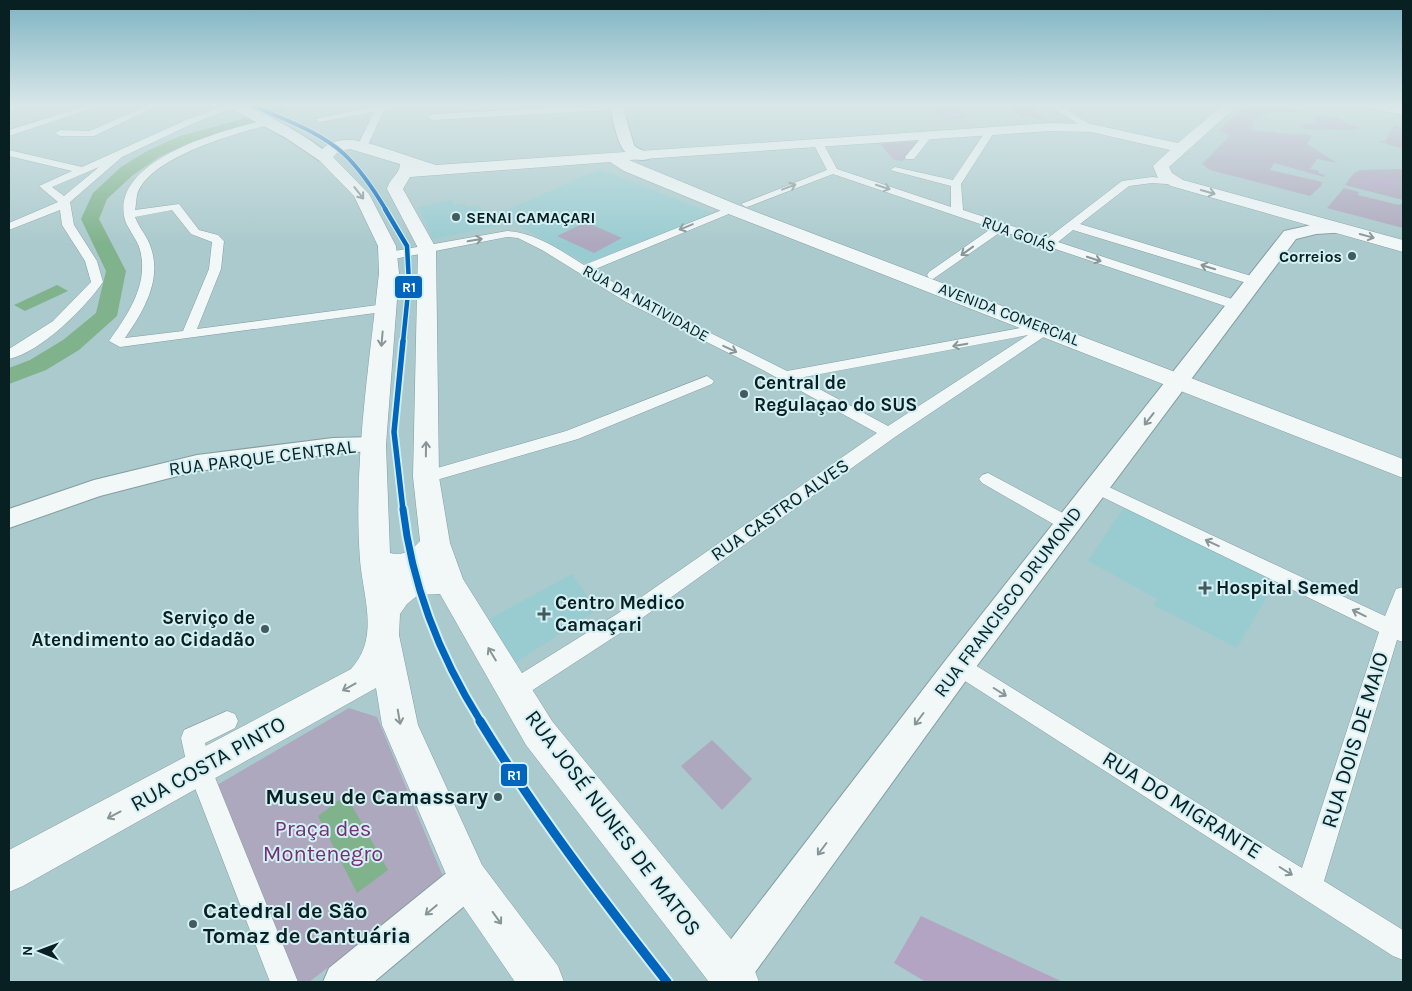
<svg xmlns="http://www.w3.org/2000/svg" width="1412" height="991" font-family="Karla,sans-serif">
  <style>
    .built { fill: #99ccd1 }
    .green { fill: #aea8be }
    .forest { fill: #b3a4c4 }
    .water { fill: #80b28c }
    .lines { fill: none; stroke-linecap: round; stroke-linejoin: round }
    .river { fill: #80b28c; fill-rule: evenodd }
    .street-casing { stroke: #849da0; stroke-width: 1 }
    .secondary-casing { stroke: #849da0; stroke-width: 2 }
    .primary-casing { stroke: #849da0; stroke-width: 1 }
    .street { fill: #f2f7f8; fill-rule: evenodd }
    .secondary { fill: #f2f7f8; fill-rule: evenodd }
    .primary { fill: #f2f7f8; fill-rule: evenodd }
    .rail-1-far4-casing { stroke: #d4f0f4; stroke-width: 5.5 }
    .rail-1-far3-casing { stroke: #d4f0f4; stroke-width: 7 }
    .rail-1-far2-casing { stroke: #d4f0f4; stroke-width: 9 }
    .rail-1-far1-casing { stroke: #d4f0f4; stroke-width: 11 }
    .rail-1-casing { stroke: #d4f0f4; stroke-width: 13 }
    .rail-1-far4 { stroke: #0065bd; stroke-width: 4 }
    .rail-1-far3 { stroke: #0065bd; stroke-width: 4.5 }
    .rail-1-far2 { stroke: #0065bd; stroke-width: 5.5 }
    .rail-1-far1 { stroke: #0065bd; stroke-width: 7 }
    .rail-1 { stroke: #0065bd; stroke-width: 9 }
    .oneway { stroke: #899698 }
    .poi-dot { fill: #425c5e; stroke: #d4f0f4; stroke-width: 2 }
    .labels { text-anchor: middle; dominant-baseline: central; stroke-width: 4; stroke-linejoin: round; paint-order: stroke }
    .far-poi-label { font-size: 16px; font-weight: bold; fill: #092023; stroke: #d4f0f4; text-anchor: start }
    .far-street-label { font-size: 16px; fill: #092023; stroke: #d4f0f4 }
    .poi-label { font-size: 19px; font-weight: bold; fill: #092023; stroke: #d4f0f4; text-anchor: start }
    .street-label { font-size: 19px; fill: #092023; stroke: #d4f0f4 }
    .near-street-label { font-size: 22px; fill: #092023; stroke: #d4f0f4 }
    .near-poi-label { font-size: 22px; font-weight: bold; fill: #092023; stroke: #d4f0f4; text-anchor: end }
    .near-park-label { font-size: 22px; fill: #723076; stroke: #d4f0f4 }
    .line-badge { stroke: #d4f0f4; stroke-width: 2 }
    .badge-label { font-size: 14px; text-anchor: middle; font-weight: bold; fill: #fff }
  </style>
  <rect width="100%" height="100%" fill="#abcacd"/>
  <g class="built">
    <path d="M600,169L711,213L587,264L498,214Z"/>
    <path d="M452,200L454,205L464,203L467,207L478,205L498,226L433,239L418,207Z"/>
    <path d="M1124,507L1279,577L1237,648L1153,605L1157,599L1088,561Z"/>
    <path d="M572,574L597,610L514,664L489,619Z"/>
  </g>
  <g class="green">
    <path d="M1005,105H1029L1045,120L1028,115L1022,118Z"/>
    <path d="M1247,105H1298L1291,108L1301,112H1272L1255,119L1251,129C1259,134 1297,133 1309,135L1312,136L1307,144L1337,163L1317,159L1310,169L1319,171L1318,173L1325,175L1324,177L1274,163L1270,170L1322,182L1321,186L1310,196L1210,170L1202,164L1230,136L1219,131L1222,127Z"/>
    <path d="M1394,125L1403,128V149L1378,141H1385Z"/>
    <path d="M919,141L903,161L894,160L880,144Z"/>
    <path d="M1403,169V200L1345,185L1354,173L1360,170Z"/>
    <path d="M1344,188L1359,192L1358,195L1399,205L1403,203V228L1327,208Z"/>
    <path d="M586,222L622,238L594,253L557,236Z"/>
    <path d="M349,708L377,717L444,879L309,982H272L200,795Z"/>
    <path d="M712,740L752,779L722,810L681,766Z"/>
  </g>
  <g class="forest">
    <path d="M929,105H956L967,117L948,120L929,107Z"/>
    <path d="M1317,116L1340,118L1344,122L1361,128L1349,130L1304,129L1299,125L1316,123L1317,122L1314,118Z"/>
    <path d="M1236,119L1249,122L1252,125L1246,128L1255,133L1273,132L1301,137L1303,139L1302,144L1287,146L1267,143L1264,139L1227,133L1225,131L1231,120Z"/>
    <path d="M1390,177L1394,178L1399,186L1377,188L1357,184V181L1373,177Z"/>
    <path d="M921,916L1063,982H926L894,963Z"/>
  </g>
  <g class="water">
    <path d="M57,285L68,291L25,311L14,305Z"/>
    <path d="M346,795L388,870L357,893L318,816Z"/>
  </g>
  <g class="lines">
    <path class="river" d="M274,105H294L292,108L249,126L192,142L159,157L133,175L107,199L99,219L126,271L117,316L79,350L46,370L9,384V368L30,360L63,340L96,313L106,271L81,219L93,193L121,167L147,151L180,136L239,120Z"/>
    <g class="street-casing">
      <g id="street">
        <path d="M23,105L22,107L9,112V106Z"/>
        <path d="M89,105H102L9,136V130Z"/>
        <path d="M148,105H159L94,136H60L55,133L60,130L90,131Z"/>
        <path d="M227,105L237,106L192,124L122,157L70,202L74,225L97,261L103,282C85,308 41,352 9,359V349L53,321L91,282L85,261L62,225L60,210L9,230V223L58,202L39,186L72,171L9,156V150L82,167L186,120ZM99,167L64,196L52,187Z"/>
        <path d="M381,105H400L384,110L367,147L362,150L357,147L374,112L320,122L315,119Z"/>
        <path d="M605,105L609,108L608,110L432,120L427,117L432,114Z"/>
        <path d="M1048,105H1058L1096,128L1088,130Z"/>
        <path d="M269,119L274,122L272,124C238,133 148,157 137,195C136,200 136,206 135,210L179,204L199,230L218,235L224,241L221,269L197,329L385,304L390,305L392,308L390,311L120,347L109,341C128,314 149,284 140,250C137,238 126,228 124,216C114,157 228,129 269,119ZM172,210L191,234L212,242L209,269L183,331L125,338C143,312 162,281 151,248C148,237 139,228 135,217Z"/>
        <path d="M987,129L995,131L961,184L963,210L1048,238L1122,181L1152,177L1177,180L1182,183L1181,185L1152,183L1129,186L1080,224L1258,278L1260,281L1258,284H1250L1073,230L1058,242L1241,302L1243,305L1241,308H1231L1002,231L933,279L929,278L927,275L929,272L992,228L833,174L750,206L746,207L741,204L827,170L813,143L818,140L823,143L837,169L951,207V186L890,170L895,167L953,180Z"/>
        <path d="M924,134L932,136L914,159H906L905,157Z"/>
        <path d="M732,206L736,207V211L593,270L636,296L787,371L1042,324L1054,330L895,437L631,626L522,697L514,700L506,697L503,690L506,683L617,614L877,433L761,369L626,302L542,250L518,238L507,237L389,260L383,256L389,252L507,231C536,233 560,250 584,265ZM1028,335L888,426L799,378Z"/>
        <path d="M707,376L714,381L712,384L578,439L426,483L420,481L417,477L420,473L566,431Z"/>
        <path d="M988,473L1074,519L1077,524L1074,529L1068,531L1062,529L982,483L979,479L982,475Z"/>
        <path d="M1096,481L1385,616L1396,589L1403,587V642L1397,640L1324,881L1403,930V960L1393,956L951,672L948,666L951,660L959,657L967,660L1302,868L1379,632L1090,491L1087,487L1090,483Z"/>
        <path d="M227,711L235,714L238,721L235,728L205,743L212,770L298,982H270L188,770L181,738L184,730Z"/>
      </g>
    </g>
    <g class="secondary-casing">
      <g id="secondary">
        <path d="M224,105C229,105 235,104 240,105C257,107 322,144 332,158L325,162L320,161L286,138Z"/>
        <path d="M610,105H622L634,145C639,151 647,150 651,156L649,159C618,167 615,126 610,105Z"/>
        <path d="M1367,105L1403,107V115L1369,108Z"/>
        <path d="M1316,224L1348,226L1350,229L1348,232L1316,234L1296,239L970,675L748,982H712L709,974L715,960L948,657L1284,231Z"/>
        <path d="M373,437L381,440L385,445L381,450L333,454L197,471L100,496L9,528V509L94,480L197,455L333,438Z"/>
        <path d="M468,860L481,866L487,879L481,892L374,982H323L329,968L455,866Z"/>
      </g>
    </g>
    <g class="primary-casing">
      <path id="primary" d="M1223,105H1238L1169,167L1172,173L1183,180L1403,240V252L1171,186L1158,178L1153,166L1170,150L1091,132L1050,131L629,160L738,205L1403,459V478L726,213L624,171L610,162L410,177L403,189L436,248L439,477L450,543L463,579L552,721L753,966L759,982H709L526,745L440,594L418,595L407,604L400,614L399,635L418,725L482,865L558,966L564,982H515L454,893L382,725L376,688L23,886L9,892V850L351,669C380,637 363,598 360,560C353,466 369,367 379,273L378,246L354,196L317,158C320,144 340,138 353,140C375,143 412,158 436,165L1050,123L1091,124L1178,143ZM350,149L400,164C400,174 389,179 387,189L418,248L413,477L420,541C411,551 404,556 390,553L386,445L399,273L396,246L369,194L333,157L339,151Z"/>
    </g>
    <use href="#street" class="street"/>
    <use href="#secondary" class="secondary"/>
    <use href="#primary" class="primary"/>
    <g class="rail-1-far4-casing">
      <path id="rail-1-far4" d="M252,105C282,119 319,131 344,154C361,170 374,190 386,210"/>
    </g>
    <g class="rail-1-far3-casing">
      <path id="rail-1-far3" d="M385,209L407,246L409,283L403,342"/>
    </g>
    <g class="rail-1-far2-casing">
      <path id="rail-1-far2" d="M403,341L394,432L403,510"/>
    </g>
    <g class="rail-1-far1-casing">
      <path id="rail-1-far1" d="M403,509C412,586 440,657 481,722"/>
    </g>
    <g class="rail-1-casing">
      <path id="rail-1" d="M480,721C536,813 601,898 667,982"/>
    </g>
    <use href="#rail-1-far4" class="rail-1-far4"/>
    <use href="#rail-1-far3" class="rail-1-far3"/>
    <use href="#rail-1-far2" class="rail-1-far2"/>
    <use href="#rail-1-far1" class="rail-1-far1"/>
    <use href="#rail-1" class="rail-1"/>
  </g>
  <defs><path id="oneway-shaft" d="M-6 0H5M1.5-3L5.5 0L1.5 3" fill="none" stroke-width="1.6" stroke-linecap="round" stroke-linejoin="round" transform="scale(1.25)"/></defs>
  <g class="oneway">
    <use href="#oneway-shaft" transform="translate(789 187) rotate(-21)"/>
    <use href="#oneway-shaft" transform="translate(883 187) rotate(18)"/>
    <use href="#oneway-shaft" transform="translate(1208 192) rotate(16)"/>
    <use href="#oneway-shaft" transform="translate(359 193) rotate(52)"/>
    <use href="#oneway-shaft" transform="translate(686 227) rotate(158)"/>
    <use href="#oneway-shaft" transform="translate(1367 236) rotate(15)"/>
    <use href="#oneway-shaft" transform="translate(475 240) rotate(-10)"/>
    <use href="#oneway-shaft" transform="translate(967 251) rotate(144)"/>
    <use href="#oneway-shaft" transform="translate(1094 259) rotate(18)"/>
    <use href="#oneway-shaft" transform="translate(1208 267) rotate(-163)"/>
    <use href="#oneway-shaft" transform="translate(382 339) rotate(95)"/>
    <use href="#oneway-shaft" transform="translate(960 345) rotate(170)"/>
    <use href="#oneway-shaft" transform="translate(730 349) rotate(25)"/>
    <use href="#oneway-shaft" transform="translate(1149 419) rotate(128)"/>
    <use href="#oneway-shaft" transform="translate(426 449) rotate(-89)"/>
    <use href="#oneway-shaft" transform="translate(1212 543) rotate(-155)"/>
    <use href="#oneway-shaft" transform="translate(1359 613) rotate(-154)"/>
    <use href="#oneway-shaft" transform="translate(492 654) rotate(-121)"/>
    <use href="#oneway-shaft" transform="translate(349 687) rotate(151)"/>
    <use href="#oneway-shaft" transform="translate(1000 692) rotate(32)"/>
    <use href="#oneway-shaft" transform="translate(399 717) rotate(80)"/>
    <use href="#oneway-shaft" transform="translate(919 719) rotate(127)"/>
    <use href="#oneway-shaft" transform="translate(114 815) rotate(152)"/>
    <use href="#oneway-shaft" transform="translate(822 849) rotate(127)"/>
    <use href="#oneway-shaft" transform="translate(1286 871) rotate(32)"/>
    <use href="#oneway-shaft" transform="translate(431 910) rotate(140)"/>
    <use href="#oneway-shaft" transform="translate(497 918) rotate(54)"/>
  </g>
  <linearGradient id="sky" x2="0" y2="1"><stop stop-color="#7eb3c3"/><stop offset="0.43" stop-color="#d9e7e8"/><stop offset="1" stop-color="#d9e7e8" stop-opacity="0"/></linearGradient>
  <rect width="1412" height="244" fill="url(#sky)"/>
  <g class="poi-dot">
    <circle cx="456" cy="217" r="5"/>
    <circle cx="1352" cy="256" r="5"/>
    <circle cx="744" cy="394" r="5"/>
    <path d="M1202.5 580.5h5v5h5v5h-5v5h-5v-5h-5v-5h5z"/>
    <path d="M541.5 606.5h5v5h5v5h-5v5h-5v-5h-5v-5h5z"/>
    <circle cx="265" cy="629" r="5"/>
    <circle cx="498" cy="797" r="5"/>
    <circle cx="193" cy="924" r="5"/>
  </g>
  <g class="labels">
    <g class="far-poi-label">
      <text x="466" y="217">SENAI CAMAÇARI</text>
      <text x="1342" y="256" text-anchor="end">Correios</text>
    </g>
    <g class="far-street-label">
      <text transform="translate(1019 234) rotate(20)">RUA GOIÁS</text>
      <text transform="translate(646 303) rotate(29)">RUA DA NATIVIDADE</text>
      <text transform="translate(1009 314) rotate(21)">AVENIDA COMERCIAL</text>
    </g>
    <g class="poi-label">
      <text x="754" y="383">Central de<tspan x="754" dy="22">Regulaçao do SUS</tspan></text>
      <text x="1216" y="588">Hospital Semed</text>
      <text x="555" y="603">Centro Medico<tspan x="555" dy="22">Camaçari</tspan></text>
      <text x="255" y="618" text-anchor="end">Serviço de<tspan x="255" dy="22">Atendimento ao Cidadão</tspan></text>
    </g>
    <g class="street-label">
      <text transform="translate(262 458) rotate(-7)">RUA PARQUE CENTRAL</text>
      <text transform="translate(780 510) rotate(-35)">RUA CASTRO ALVES</text>
      <text transform="translate(1008 602) rotate(-53)">RUA FRANCISCO DRUMOND</text>
    </g>
    <g class="near-street-label">
      <text transform="translate(1355 740) rotate(-73)">RUA DOIS DE MAIO</text>
      <text transform="translate(208 764) rotate(-29)">RUA COSTA PINTO</text>
      <text transform="translate(1182 805) rotate(32)">RUA DO MIGRANTE</text>
      <text transform="translate(613 823) rotate(53)">RUA JOSÉ NUNES DE MATOS</text>
    </g>
    <g class="near-poi-label">
      <text x="488" y="797">Museu de Camassary</text>
      <text x="203" y="911" text-anchor="start">Catedral de São<tspan x="203" dy="25">Tomaz de Cantuária</tspan></text>
    </g>
    <g class="near-park-label">
      <text x="323" y="829">Praça des<tspan x="323" dy="25">Montenegro</tspan></text>
    </g>
  </g>
  <g class="line-badge">
    <rect x="394" y="275" width="29" height="24" rx="5" fill="#0065bd"/>
    <rect x="500" y="763" width="28" height="24" rx="5" fill="#0065bd"/>
  </g>
  <g class="badge-label">
    <text x="409" y="292">R1</text>
    <text x="514" y="780">R1</text>
  </g>
  <rect width="1412" height="991" fill="none" stroke="#092023" stroke-width="20"/>
  <g transform="translate(40 951) rotate(271)" stroke="#d4f0f4" stroke-width="4" paint-order="stroke">
  <path d="M0-4L9 19L0 12L-9 19Z" fill="#092023"/>
  <text y="-8" font-size="14" font-weight="bold" text-anchor="middle" fill="#092023">N</text>
  </g>
</svg>
